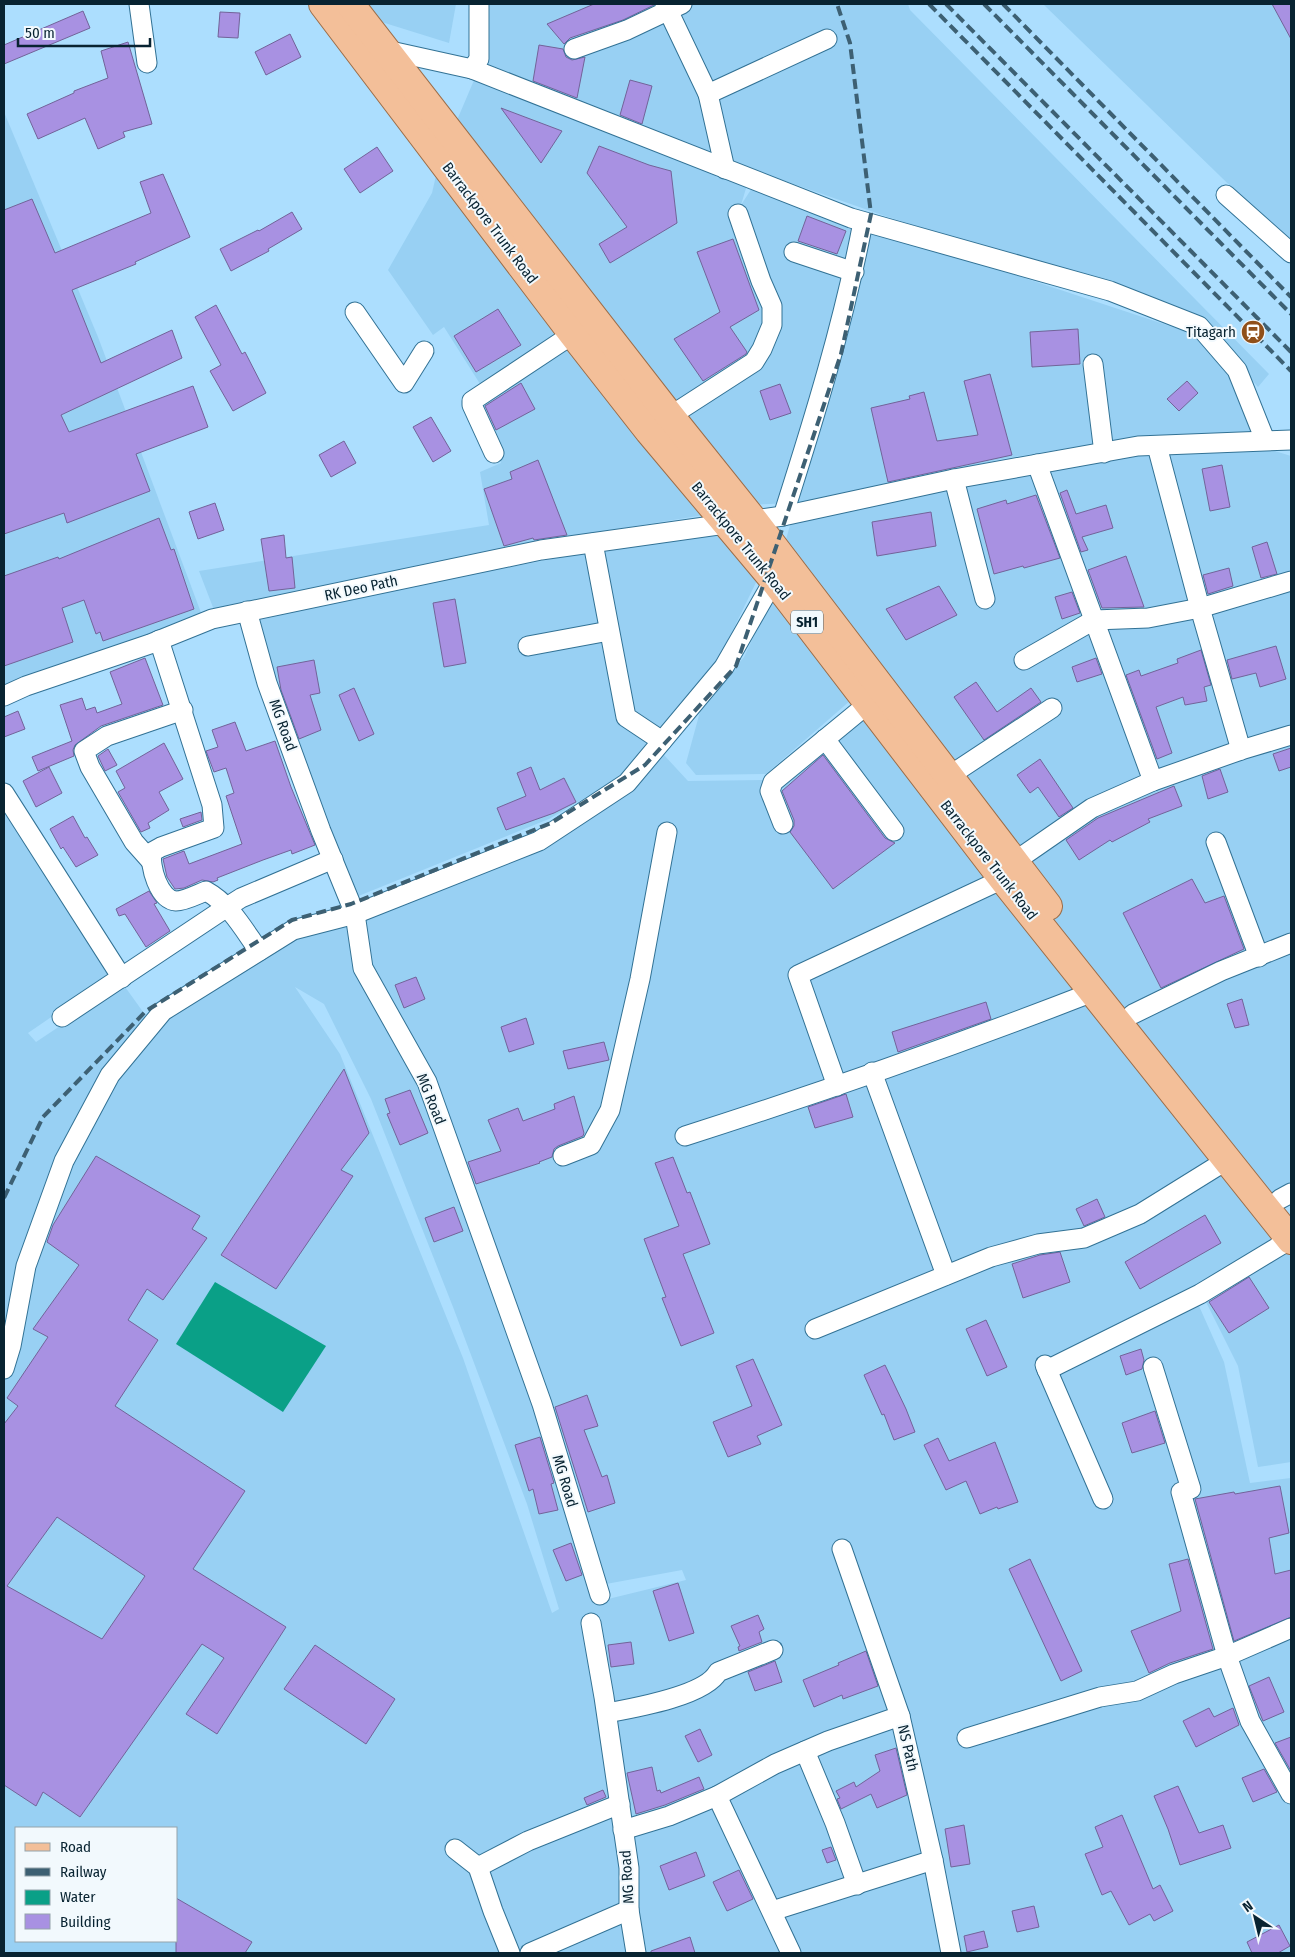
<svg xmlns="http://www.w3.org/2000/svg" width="1295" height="1957" font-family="'Fira Sans Condensed',sans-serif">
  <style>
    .built { fill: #98d0f3; fill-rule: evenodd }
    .water { fill: #0aa087 }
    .building { fill: #a891e2; stroke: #726399; fill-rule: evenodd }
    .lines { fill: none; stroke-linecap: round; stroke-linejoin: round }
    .minor-casing { stroke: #327295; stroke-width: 21 }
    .primary-casing { stroke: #9c6d48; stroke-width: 30 }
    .minor { stroke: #fff; stroke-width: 19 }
    .primary { stroke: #f3bf99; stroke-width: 28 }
    .rail { stroke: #3d6073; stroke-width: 4; stroke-dasharray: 10 5; stroke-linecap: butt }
    .labels { text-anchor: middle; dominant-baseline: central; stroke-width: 4; stroke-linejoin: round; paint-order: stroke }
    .shield { fill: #f2f9fd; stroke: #4e636e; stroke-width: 1 }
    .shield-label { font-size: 14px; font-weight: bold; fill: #082331 }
    .street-label { font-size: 15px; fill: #082331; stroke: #f2f9fd }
    .poi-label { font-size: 15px; fill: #082331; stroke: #f2f9fd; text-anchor: end }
  </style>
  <rect width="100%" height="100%" fill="#acdefe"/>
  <g class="built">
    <path d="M338,4H456L449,43L343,10Z"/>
    <path d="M484,4H908L910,10L1269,374L1258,387L1200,321L1155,301L885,216L728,161L701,95L716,177L747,185L741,205L752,188L1194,334L1232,371L1256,435L1136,437L1002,459L799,503L739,505L449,139L483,59Z"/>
    <path d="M1043,4H1291V245Z"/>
    <path d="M4,112L98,337L203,618L4,686Z"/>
    <path d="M440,158L717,513L554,539L214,610L199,571L489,525L480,472L501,463L474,403L482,387L444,327L433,335L388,270L432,193Z"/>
    <path d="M1262,447L1291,456V732L1090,798L1005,863L780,561L792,518L1135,454Z"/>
    <path d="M729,525L763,568L715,667L629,772L549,819L356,897L290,729L260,620L375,593Z"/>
    <path d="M776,589L859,693L766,774L696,775L686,763L701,708L744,657Z"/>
    <path d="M864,706L1282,1240L1195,1297L1224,1362L1250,1483L1291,1478V1953H4V805L114,974L28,1033L36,1042L123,984L156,1030L169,1014L295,935L502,863L631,792L664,755L688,781L774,780ZM295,987L324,1004L371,1099L453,1307L527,1504L559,1609L552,1613L463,1358L340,1054ZM607,1096L594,1151L587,1133ZM589,1522L606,1584L682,1570L686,1580L604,1600L573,1526ZM16,1828H176V1941H16Z"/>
    <path d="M1291,741V938L1120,1012L1013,870L1096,808Z"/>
    <path d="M1291,946V1186L1270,1198L1127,1023Z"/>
    <path d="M1291,1240V1462L1258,1467L1238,1366L1202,1294Z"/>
  </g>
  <path class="water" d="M215,1282L326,1346L283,1412L176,1344Z"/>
  <g class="building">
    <path d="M594,4H654V5L623,20L570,38L564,44L547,24Z"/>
    <path d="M1272,4H1291V39Z"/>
    <path d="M83,11L90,28L4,64V45Z"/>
    <path d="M220,12L240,13L238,38L218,37Z"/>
    <path d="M290,34L301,57L266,75L255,52Z"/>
    <path d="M128,42L152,124L123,132L125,137L98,149L85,118L38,139L27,114L74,93V91L108,78L101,51Z"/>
    <path d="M539,45L563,49L566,57L572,60L585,57L577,98L533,81Z"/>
    <path d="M630,80L652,86L642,124L620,115Z"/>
    <path d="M501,108L562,131L541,163Z"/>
    <path d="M599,146L649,165L671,171L677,223L610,263L599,244L627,227L587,173Z"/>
    <path d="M377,147L393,171L360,193L344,169Z"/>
    <path d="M163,174L190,237L135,262L136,264L72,290L101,363L172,330L182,358L61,415L69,432L193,386L208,427L136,454L150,491L67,523L64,513L4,534V210L32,199L55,253L151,213L140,182Z"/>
    <path d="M292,212L302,229L268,249L269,251L231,271L220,249L258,230L259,231Z"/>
    <path d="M807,216L846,231L837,254L798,241Z"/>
    <path d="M733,239L759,310L730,327L747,352L746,354L703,381L674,339L720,312L697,252Z"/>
    <path d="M216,305L242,354L245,352L266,393L233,411L210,371L221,365L195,317Z"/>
    <path d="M498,309L521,345L476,372L454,336Z"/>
    <path d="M1078,329L1080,364L1032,367L1030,332Z"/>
    <path d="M990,374L1012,455L888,482L871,408L910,399L909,396L924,392L937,441L978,435L964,381Z"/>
    <path d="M1187,381L1198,393L1179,411L1167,399Z"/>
    <path d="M521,383L535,409L496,430L485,406Z"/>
    <path d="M780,384L791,413L770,420L760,391Z"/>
    <path d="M431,417L451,451L433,462L413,427Z"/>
    <path d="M344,441L356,463L331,477L319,455Z"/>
    <path d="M538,460L567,535L534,540L533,538L504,546L484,489L512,479L510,472Z"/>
    <path d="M1222,465L1230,507L1210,511L1202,469Z"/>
    <path d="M1067,490L1076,514L1106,505L1113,528L1082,537L1088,550L1081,552L1060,493Z"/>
    <path d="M1036,495L1060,558L1024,568L1023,566L994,574L977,509L1006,500L1007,504Z"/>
    <path d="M215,503L224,530L198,539L189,512Z"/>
    <path d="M931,512L936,546L877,556L872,522Z"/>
    <path d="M159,518L171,550L174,549L194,609L103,641L100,632L96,634L84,600L62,608L73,642L4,666V576L58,557L59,559Z"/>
    <path d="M284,535L286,558L292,557L295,588L269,591L261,539Z"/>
    <path d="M1267,542L1277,574L1261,578L1252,547Z"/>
    <path d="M1126,556L1144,607L1102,608L1088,570Z"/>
    <path d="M1229,568L1233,586L1208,594L1203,575Z"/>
    <path d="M939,586L957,615L906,640L886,609Z"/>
    <path d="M1072,592L1080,613L1062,619L1055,597Z"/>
    <path d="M455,599L466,663L444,667L433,603Z"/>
    <path d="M1276,646L1286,679L1260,687L1256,673L1232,679L1227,660Z"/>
    <path d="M1201,650L1211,685L1204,687L1207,701L1185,705L1183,697L1156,707L1172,753L1157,759L1126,675L1139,670L1141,676L1178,663L1177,659Z"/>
    <path d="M145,658L163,705L101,726L75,745L73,750L74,756L38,771L32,757L72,741L60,705L82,698L86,710L95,707L97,713L122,704L110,672Z"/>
    <path d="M1096,658L1102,674L1077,682L1072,667Z"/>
    <path d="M314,660L320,693L310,695L321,730L299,739L281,690L277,667Z"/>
    <path d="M976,682L997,712L1031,688L1041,702L984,740L954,697Z"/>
    <path d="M354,688L374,734L359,741L339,695Z"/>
    <path d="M18,711L25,729L4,737V717Z"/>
    <path d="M235,722L246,751L275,741L291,787L315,845L292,854L291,850L263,860L217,878L218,880L213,882L202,880L184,888L175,889L167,877L163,859L184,851L189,864L242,844L226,796L234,793L226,768L214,772L206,751L218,747L212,730Z"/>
    <path d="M164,743L183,779L159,792L169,810L148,823L150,828L141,832L118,792L125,788L116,771Z"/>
    <path d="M1291,748V767L1279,771L1273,754Z"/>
    <path d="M108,749L117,765L105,771L98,756Z"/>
    <path d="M823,755L885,838L895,843L833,889L790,832L794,826V820L782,791Z"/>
    <path d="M1040,759L1073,808L1059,817L1038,787L1030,793L1017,775Z"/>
    <path d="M49,767L62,793L36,807L23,781Z"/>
    <path d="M531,767L540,790L564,778L576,802L554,813L506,830L497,808L526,796L517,773Z"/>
    <path d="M1220,769L1228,792L1208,799L1202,776Z"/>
    <path d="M1174,786L1182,806L1148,819L1150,822L1112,842L1110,840L1079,860L1066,840L1098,818Z"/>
    <path d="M201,812L202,820L183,827L180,819Z"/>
    <path d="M73,816L85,838L87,837L98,855L76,867L63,847L61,849L50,829Z"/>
    <path d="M1192,879L1205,903L1224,896L1244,949L1161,988L1123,913Z"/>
    <path d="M149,891L157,903L154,904L170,931L146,947L125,914L119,916L116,909Z"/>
    <path d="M416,977L425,999L404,1008L395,985Z"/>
    <path d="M1242,999L1249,1025L1235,1028L1227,1004Z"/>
    <path d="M986,1002L991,1019L898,1052L892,1032Z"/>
    <path d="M526,1018L534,1044L509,1052L501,1027Z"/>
    <path d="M604,1042L609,1060L568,1069L563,1051Z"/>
    <path d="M344,1069L369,1133L341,1170L353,1176L276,1289L221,1255Z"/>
    <path d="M410,1090L428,1133L400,1145L387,1114L390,1113L385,1099Z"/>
    <path d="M846,1094L853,1117L815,1128L808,1107Z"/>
    <path d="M574,1096L584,1133L583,1136L558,1146L554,1149L552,1157L539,1162L540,1163L476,1184L468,1162L501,1151L488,1120L518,1108L523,1121L555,1109L554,1104Z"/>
    <path d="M96,1156L200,1216L192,1229L207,1238L163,1300L147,1289L128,1320L158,1340L115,1406L245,1491L193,1569L286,1627L217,1734L186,1714L224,1658L202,1644L80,1817L43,1792L36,1806L4,1785V1424L18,1406L7,1398L48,1337L33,1329L79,1265L47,1242L53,1225ZM57,1517L145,1576L102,1639L7,1586Z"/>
    <path d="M673,1157L687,1193L690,1192L710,1244L683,1254L714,1333L681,1346L662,1298L666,1297L644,1239L679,1226L655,1163Z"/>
    <path d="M1097,1199L1105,1217L1084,1226L1076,1209Z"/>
    <path d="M454,1207L463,1231L434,1242L425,1218Z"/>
    <path d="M1205,1215L1221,1243L1140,1289L1125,1262Z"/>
    <path d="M1060,1252L1070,1282L1023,1298L1012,1264L1040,1255Z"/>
    <path d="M1249,1277L1269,1308L1229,1333L1209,1302Z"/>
    <path d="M986,1320L1007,1367L987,1376L966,1329Z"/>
    <path d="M1141,1349L1144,1360L1142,1369L1126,1375L1120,1356Z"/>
    <path d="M753,1359L782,1425L757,1436L761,1444L728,1457L713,1422L752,1406L736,1366Z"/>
    <path d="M885,1365L906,1409L915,1432L894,1440L884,1414L882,1415L864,1375Z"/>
    <path d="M587,1395L598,1426L584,1430L602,1477L607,1475L615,1503L588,1512L555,1407Z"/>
    <path d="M1155,1411L1165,1443L1132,1453L1122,1423Z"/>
    <path d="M540,1437L554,1483L551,1484L558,1510L539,1514L533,1489L529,1491L515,1445Z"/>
    <path d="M938,1438L949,1461L995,1442L1018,1502L998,1509L997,1507L980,1514L966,1481L946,1490L924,1445Z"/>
    <path d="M1280,1486L1289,1533L1269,1538L1275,1574L1291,1570V1617L1234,1641L1195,1499L1234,1492L1235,1494Z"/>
    <path d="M571,1543L582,1575L566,1581L553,1550Z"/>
    <path d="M1030,1559L1082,1671L1061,1681L1009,1569Z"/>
    <path d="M1188,1559L1213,1649L1170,1663L1149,1673L1131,1631L1181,1611L1169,1564Z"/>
    <path d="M678,1583L694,1633L669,1641L653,1591Z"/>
    <path d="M758,1615L764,1629L759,1632L762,1642L739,1651L738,1647L740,1646L731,1626Z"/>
    <path d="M631,1642L634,1664L611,1667L608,1645Z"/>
    <path d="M315,1645L395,1699L366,1744L284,1689Z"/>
    <path d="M866,1651L878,1686L843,1699L842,1695L814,1707L803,1680L839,1665L838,1663Z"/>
    <path d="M775,1661L782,1682L755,1691L748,1672Z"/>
    <path d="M1269,1677L1284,1712L1263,1721L1249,1686Z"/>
    <path d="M1209,1708L1214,1717L1233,1708L1239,1725L1196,1747L1183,1721Z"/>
    <path d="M700,1729L712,1755L698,1762L685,1736Z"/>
    <path d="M1291,1737V1771L1275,1743Z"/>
    <path d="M896,1748L907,1795L877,1808L871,1794L841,1809L837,1799L840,1798L836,1791L854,1782L856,1787L880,1771L875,1755Z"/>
    <path d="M652,1767L657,1791L660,1790L661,1793L699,1777L704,1789L665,1805L636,1814L627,1773Z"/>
    <path d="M1264,1769L1277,1792L1253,1802L1242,1778Z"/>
    <path d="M1178,1786L1199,1833L1223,1825L1231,1848L1180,1865L1168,1829L1154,1796Z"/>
    <path d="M603,1790L606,1797L587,1805L584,1798Z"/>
    <path d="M1122,1815L1153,1889L1160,1885L1173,1911L1154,1921L1150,1914L1129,1925L1111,1891L1102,1895L1085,1854L1103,1847L1095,1827Z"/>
    <path d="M964,1825L970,1864L951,1867L945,1829Z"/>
    <path d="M831,1847L836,1860L827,1863L822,1850Z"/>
    <path d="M696,1852L705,1876L669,1890L660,1866Z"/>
    <path d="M739,1870L753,1899L727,1911L713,1882Z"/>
    <path d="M176,1898L252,1942L245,1953H176Z"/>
    <path d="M1034,1906L1039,1927L1017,1932L1012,1911Z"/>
    <path d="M1279,1925L1290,1946L1278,1953H1252L1247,1942Z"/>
    <path d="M984,1931L988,1947L967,1952L964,1936Z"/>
    <path d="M690,1937L695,1953H651V1951Z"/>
  </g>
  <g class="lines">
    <g class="minor-casing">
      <g id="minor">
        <path d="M139,4L147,63"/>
        <path d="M665,4L708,94L725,169"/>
        <path d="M574,49L627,30L682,4"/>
        <path d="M386,50L472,69L479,59V4"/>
        <path d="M472,69L851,218L1110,291L1199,326L1237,370L1265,440"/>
        <path d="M708,94L827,39"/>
        <path d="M1226,195L1291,253"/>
        <path d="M794,252L854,272"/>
        <path d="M355,312L404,383L424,351"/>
        <path d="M1093,364L1104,453"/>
        <path d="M661,422L754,362L762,349L772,325V306L761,281L738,214"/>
        <path d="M1157,446L1200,608L1241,750"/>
        <path d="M494,453L472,405V401L573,334"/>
        <path d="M1037,464L1153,781"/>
        <path d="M954,479L985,599"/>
        <path d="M783,516C814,419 844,322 863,222"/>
        <path d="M593,543L626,717L662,741"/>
        <path d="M247,611L267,683L321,831L355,914L363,968L427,1082L542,1404L600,1595"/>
        <path d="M159,640L212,805L214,828L161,847L152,852C149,866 159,900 176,901C185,901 198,894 206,891C230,904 244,930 259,951"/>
        <path d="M528,646L609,631"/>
        <path d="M1024,660L1094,620L1148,618L1200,608L1291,581"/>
        <path d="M4,696L26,686L150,644L212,619L541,550L783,516L954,479L1138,446L1291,440"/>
        <path d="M825,739L894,831"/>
        <path d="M949,776L1052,708"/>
        <path d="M4,793L122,978"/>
        <path d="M783,824L770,791L773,782L869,703"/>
        <path d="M1216,842L1259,957"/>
        <path d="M150,860L134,842L90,767L84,751L107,736L183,710"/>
        <path d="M1014,862L1092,808L1153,781L1241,750L1291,735"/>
        <path d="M1133,1014L1221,971L1291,943"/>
        <path d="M62,1017L227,907L241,898L333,859"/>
        <path d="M872,1072L946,1275"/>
        <path d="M837,1086L798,975L1003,879"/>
        <path d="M685,1136C823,1092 959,1044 1093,992"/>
        <path d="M563,1156L591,1145L610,1110L640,979L667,832"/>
        <path d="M1280,1199L1291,1193"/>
        <path d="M815,1329L991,1257L1038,1244L1084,1238L1140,1214L1227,1160"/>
        <path d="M1045,1365L1103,1499"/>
        <path d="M1153,1367L1191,1489"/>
        <path d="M4,1369L11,1346L26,1266L64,1161L110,1075L163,1011L293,930L355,914L539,841L627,783L724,667L774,580"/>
        <path d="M1047,1370L1200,1294L1291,1239"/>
        <path d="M1181,1492L1227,1656L1250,1721L1291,1794"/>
        <path d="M842,1549L900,1716L933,1860L951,1953"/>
        <path d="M591,1623L604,1697L629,1868V1910L636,1953"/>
        <path d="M607,1713C634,1708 705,1696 718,1672L773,1650"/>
        <path d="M967,1738L1100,1697L1137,1691L1174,1674L1227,1656L1291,1628"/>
        <path d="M805,1751L835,1823L857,1885"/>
        <path d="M717,1796L791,1953"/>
        <path d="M623,1830L669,1816L717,1796L775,1764L828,1741L900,1716"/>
        <path d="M455,1849L478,1867L493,1911L510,1953"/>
        <path d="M478,1867L528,1841L620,1804"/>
        <path d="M772,1911L933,1860"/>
        <path d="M530,1953L629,1910"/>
      </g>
    </g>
    <g class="primary-casing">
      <g id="primary">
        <path d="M323,4L573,334L649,431L774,580L1003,879L1291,1240"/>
        <path d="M350,4L670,416L754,521L1048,906"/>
      </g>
    </g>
    <use href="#minor" class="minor"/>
    <use href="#primary" class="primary"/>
    <g class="rail">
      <path d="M929,4L1291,371"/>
      <path d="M946,4L1291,352"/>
      <path d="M984,4L1291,314"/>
      <path d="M1003,4L1291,297"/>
      <path d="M4,1198L43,1117L146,1011L292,920L351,904L551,823L645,765L736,666L841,354L871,214L850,43L837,4"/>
    </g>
  </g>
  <defs>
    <g id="station-disc" transform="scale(1.25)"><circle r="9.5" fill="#90501a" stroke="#f2f9fd"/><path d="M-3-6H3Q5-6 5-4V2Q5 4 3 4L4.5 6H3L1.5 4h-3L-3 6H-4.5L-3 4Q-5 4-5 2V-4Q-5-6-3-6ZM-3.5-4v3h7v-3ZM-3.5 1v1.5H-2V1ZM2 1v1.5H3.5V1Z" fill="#fff"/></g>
  </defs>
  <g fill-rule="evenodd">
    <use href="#station-disc" x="1253" y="332"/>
  </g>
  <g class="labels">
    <rect class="shield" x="791" y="610.5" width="32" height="23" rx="4"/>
    <g class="shield-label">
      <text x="807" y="622">SH1</text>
    </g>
    <g class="street-label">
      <text transform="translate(490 223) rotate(53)">Barrackpore Trunk Road</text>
      <text transform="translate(741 541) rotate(51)">Barrackpore Trunk Road</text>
      <text transform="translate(361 588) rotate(-12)">RK Deo Path</text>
      <text transform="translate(283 725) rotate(70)">MG Road</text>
      <text transform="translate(989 860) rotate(52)">Barrackpore Trunk Road</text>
      <text transform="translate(431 1099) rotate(68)">MG Road</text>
      <text transform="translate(565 1481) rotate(73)">MG Road</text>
      <text transform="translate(908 1748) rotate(77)">NS Path</text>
      <text transform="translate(627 1877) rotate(-94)">MG Road</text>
    </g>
    <g class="poi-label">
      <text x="1236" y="332">Titagarh</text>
    </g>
  </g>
  <rect width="1295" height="1957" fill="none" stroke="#082331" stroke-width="10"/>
  <rect x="15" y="1827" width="162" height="115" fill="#f2f9fd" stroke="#94a3ab"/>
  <rect x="25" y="1843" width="25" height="8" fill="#f3bf99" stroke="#94a3ab"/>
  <text x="60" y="1852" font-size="15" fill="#082331">Road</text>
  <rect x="25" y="1868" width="25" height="8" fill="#3d6073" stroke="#94a3ab"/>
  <text x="60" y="1877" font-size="15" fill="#082331">Railway</text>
  <rect x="25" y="1890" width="25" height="15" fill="#0aa087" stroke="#94a3ab"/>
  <text x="60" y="1902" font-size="15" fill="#082331">Water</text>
  <rect x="25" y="1914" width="25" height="15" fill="#a891e2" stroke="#94a3ab"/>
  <text x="60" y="1927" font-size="15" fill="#082331">Building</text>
  <g transform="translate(1255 1917) rotate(325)" stroke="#f2f9fd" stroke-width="4" paint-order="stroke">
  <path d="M0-4L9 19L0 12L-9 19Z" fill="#082331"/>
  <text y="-8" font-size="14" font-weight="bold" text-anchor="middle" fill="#082331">N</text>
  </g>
  <path d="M18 38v8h132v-8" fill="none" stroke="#082331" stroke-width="2.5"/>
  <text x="25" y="38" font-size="15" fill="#082331" stroke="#f2f9fd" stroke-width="4" paint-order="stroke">50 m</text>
</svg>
